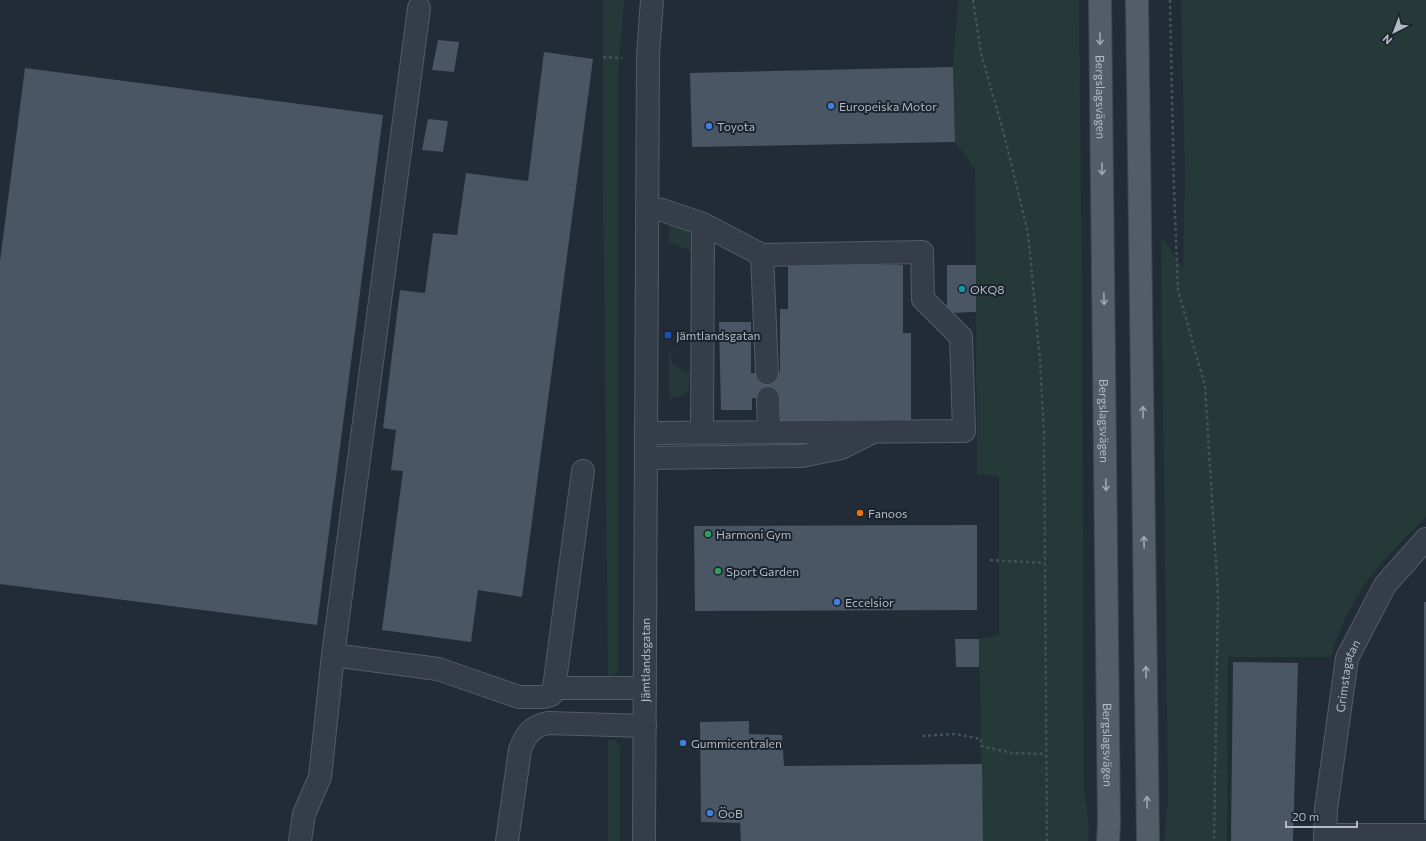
<svg xmlns="http://www.w3.org/2000/svg" width="1426" height="841" font-family="Commissioner,sans-serif">
  <style>
    .green { fill: #253939 }
    .building { fill: #4a5663 }
    .lines { fill: none; stroke-linecap: round; stroke-linejoin: round }
    .minor-casing { stroke: #535c66; stroke-width: 24 }
    .major-casing { stroke: #3f4751; stroke-width: 24 }
    .path { stroke: #415456; stroke-width: 2.5; stroke-dasharray: 3 3; stroke-linecap: butt }
    .minor { stroke: #353e48; stroke-width: 22 }
    .major { stroke: #535d68; stroke-width: 22 }
    .oneway { stroke: #9da7b2 }
    .shop-dot { fill: #3f7fe0; stroke: #1b232c; stroke-width: 1.5 }
    .culture-dot { fill: #0f9aa8; stroke: #1b232c; stroke-width: 1.5 }
    .transit-dot { fill: #1a4fb4; stroke: #1b232c; stroke-width: 1.5 }
    .food-dot { fill: #e8710a; stroke: #1b232c; stroke-width: 1.5 }
    .leisure-dot { fill: #2e9e5b; stroke: #1b232c; stroke-width: 1.5 }
    .labels { text-anchor: middle; dominant-baseline: central; stroke-width: 4; stroke-linejoin: round; paint-order: stroke }
    .street-label { font-size: 12px; fill: #b0b9c4; stroke: #1b232c }
    .poi-label { font-size: 12px; fill: #b0b9c4; stroke: #1b232c; text-anchor: start }
  </style>
  <rect width="100%" height="100%" fill="#222c37"/>
  <g class="green">
    <path d="M603,0H624L618,75V672L608,677L603,182Z"/>
    <path d="M958,0H1079L1082,295L1084,788L1089,827L1088,841H983L979,639L999,635V476L977,474L975,169L955,142L953,67Z"/>
    <path d="M1181,0H1426V517C1381,561 1348,595 1331,657H1228L1227,841H1164L1168,798L1161,240L1165,241L1183,268L1185,177Z"/>
    <path d="M676,223L690,229L691,251L668,242L670,224Z"/>
    <path d="M669,353H671L672,364L690,374L688,390L684,395L669,399Z"/>
    <path d="M608,739L615,740L620,747V841H608Z"/>
  </g>
  <g class="building">
    <path d="M438,40L459,42L454,72L432,70Z"/>
    <path d="M544,52L593,59L522,597L478,590L471,642L382,630L403,471L391,470L396,430L383,428L400,290L425,293L433,233L457,235L466,173L528,181Z"/>
    <path d="M953,67L955,142L692,147L690,73Z"/>
    <path d="M25,68L383,115L317,625L0,584V261Z"/>
    <path d="M428,119L448,121L443,152L422,150Z"/>
    <path d="M788,265H903V333H911V424H780V398H752V410H721L719,322H751V373H780V309H788Z"/>
    <path d="M947,265H976V312L947,313Z"/>
    <path d="M977,525V610L695,611L694,526Z"/>
    <rect x="1424" y="602" width="2" height="218"/>
    <path d="M955,639H979V667H956Z"/>
    <path d="M1233,662L1298,663L1293,841H1231Z"/>
    <path d="M749,721V734L782,735L784,766L982,764L983,841H741L740,823L701,822L700,722Z"/>
  </g>
  <g class="lines">
    <g class="minor-casing">
      <g id="minor">
        <path d="M419,8L333,655L438,669L519,697H544L551,695L554,688L583,471"/>
        <path d="M647,208L662,210L703,224L702,432"/>
        <path d="M762,255L767,373"/>
        <path d="M768,398L769,431"/>
        <path d="M647,433L964,431L961,337L923,299L922,252L762,255L703,224"/>
        <path d="M647,458L802,456L841,448L871,433"/>
        <path d="M554,688H645"/>
        <path d="M1325,835H1426"/>
        <path d="M300,841L304,814L320,777L333,655"/>
        <path d="M507,841L520,750C525,735 532,726 548,723L645,726"/>
        <path id="s1" d="M644,841L648,55L652,0"/>
        <path id="s2" d="M1325,841L1326,809L1347,658L1385,585L1426,539"/>
      </g>
    </g>
    <g class="major-casing">
      <g id="major">
        <path id="s3" d="M1100,0L1109,823L1108,841"/>
        <path d="M1137,0L1148,841"/>
      </g>
    </g>
    <g class="path">
      <path d="M973,0L981,53L1006,142L1028,233L1040,360L1044,433L1047,841"/>
      <path d="M1170,0L1174,189L1178,290L1205,386L1218,595L1214,841"/>
      <path d="M603,57L622,58"/>
      <path d="M990,560L1045,563"/>
      <path d="M922,736L955,734L981,739V746L1012,753L1046,754"/>
    </g>
    <use href="#minor" class="minor"/>
    <use href="#major" class="major"/>
  </g>
  <defs><path id="oneway-shaft" d="M-6 0H5M1.5-3L5.5 0L1.5 3" fill="none" stroke-width="1.6" stroke-linecap="round" stroke-linejoin="round"/></defs>
  <g class="oneway">
    <use href="#oneway-shaft" transform="translate(1100 39) rotate(89)"/>
    <use href="#oneway-shaft" transform="translate(1102 169) rotate(89)"/>
    <use href="#oneway-shaft" transform="translate(1104 299) rotate(89)"/>
    <use href="#oneway-shaft" transform="translate(1143 412) rotate(-91)"/>
    <use href="#oneway-shaft" transform="translate(1106 485) rotate(89)"/>
    <use href="#oneway-shaft" transform="translate(1144 542) rotate(-91)"/>
    <use href="#oneway-shaft" transform="translate(1146 672) rotate(-91)"/>
    <use href="#oneway-shaft" transform="translate(1147 802) rotate(-91)"/>
  </g>
  <g class="shop-dot">
    <circle cx="831" cy="106" r="4"/>
    <circle cx="709" cy="126" r="4"/>
    <circle cx="837" cy="602" r="4"/>
    <circle cx="683" cy="743" r="4"/>
    <circle cx="710" cy="813" r="4"/>
  </g>
  <circle class="culture-dot" cx="962" cy="289" r="4"/>
  <rect class="transit-dot" x="664" y="331" width="8" height="8" rx="2"/>
  <circle class="food-dot" cx="860" cy="513" r="4"/>
  <g class="leisure-dot">
    <circle cx="708" cy="534" r="4"/>
    <circle cx="718" cy="571" r="4"/>
  </g>
  <g class="labels">
    <g class="street-label">
      <text stroke="none"><textPath href="#s3" startOffset="97">Bergslagsvägen</textPath></text>
      <text stroke="none"><textPath href="#s3" startOffset="421">Bergslagsvägen</textPath></text>
      <text stroke="none"><textPath href="#s1" startOffset="181">Jämtlandsgatan</textPath></text>
      <text stroke="none"><textPath href="#s2" startOffset="167">Grimstagatan</textPath></text>
      <text stroke="none"><textPath href="#s3" startOffset="745">Bergslagsvägen</textPath></text>
    </g>
    <g class="poi-label">
      <text x="839" y="106">Europeiska Motor</text>
      <text x="717" y="126">Toyota</text>
      <text x="970" y="289">OKQ8</text>
      <text x="676" y="335">Jämtlandsgatan</text>
      <text x="868" y="513">Fanoos</text>
      <text x="716" y="534">Harmoni Gym</text>
      <text x="726" y="571">Sport Garden</text>
      <text x="845" y="602">Eccelsior</text>
      <text x="691" y="743">Gummicentralen</text>
      <text x="718" y="813">ÖoB</text>
    </g>
  </g>
  <g transform="translate(1394 32) rotate(222)" stroke="#1b232c" stroke-width="3" paint-order="stroke">
  <path d="M0-3L7 15L0 10L-7 15Z" fill="#b0b9c4"/>
  <text y="-6" font-size="11" font-weight="bold" text-anchor="middle" fill="#b0b9c4">N</text>
  </g>
  <path d="M1286 821v6h71v-6" fill="none" stroke="#b0b9c4" stroke-width="2"/>
  <text x="1292" y="821" font-size="12" fill="#b0b9c4" stroke="#1b232c" stroke-width="3" paint-order="stroke">20 m</text>
</svg>
